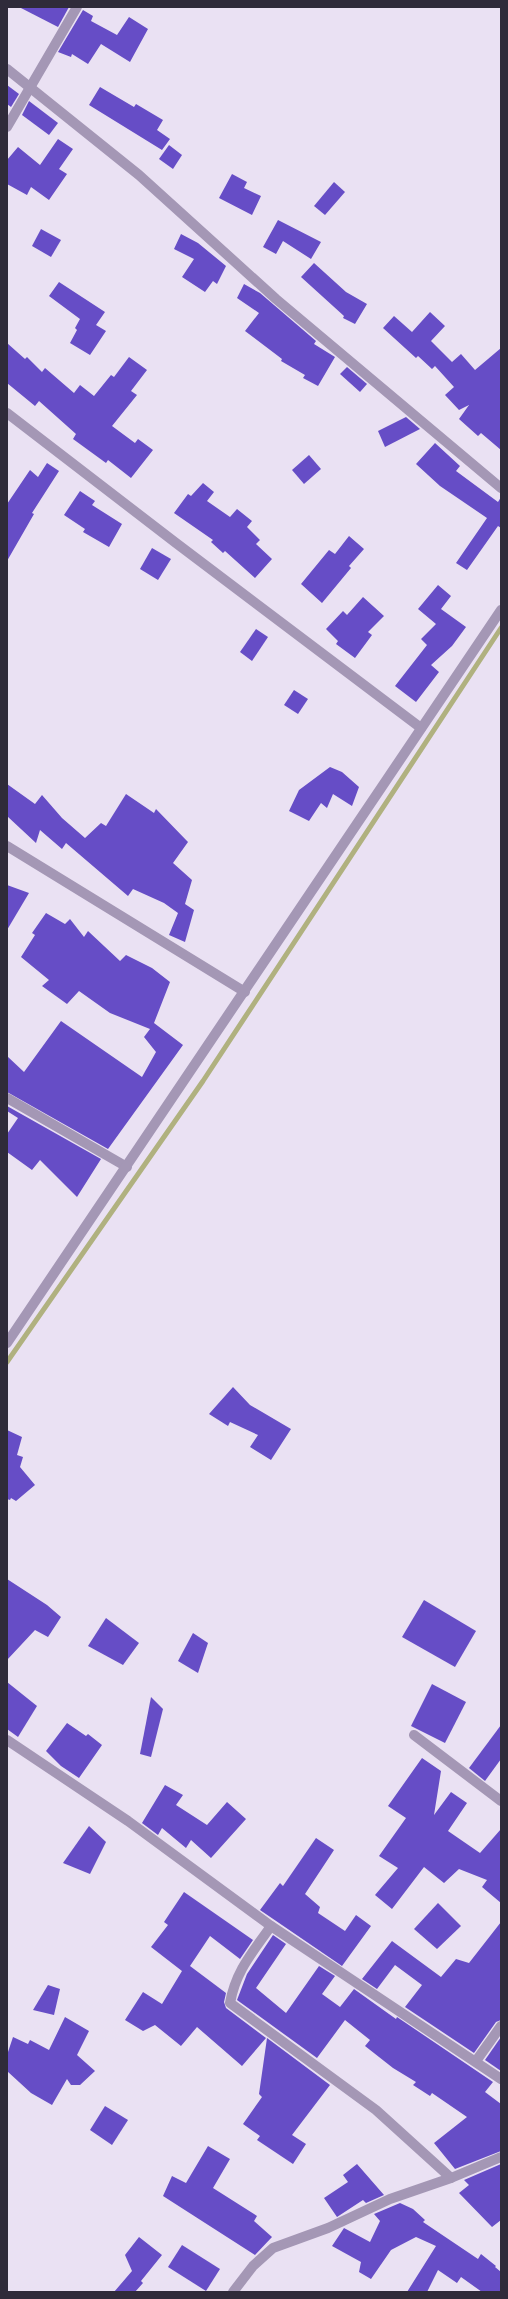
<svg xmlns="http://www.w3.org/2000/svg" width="508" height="2299" font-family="Manrope,sans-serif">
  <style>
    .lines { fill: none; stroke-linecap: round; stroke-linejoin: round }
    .stream { stroke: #b0b17f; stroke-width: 5 }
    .building { fill: #664dc6 }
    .street { stroke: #a497b5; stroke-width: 10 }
  </style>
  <rect width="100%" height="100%" fill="#eae1f3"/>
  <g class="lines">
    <path class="stream" d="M7,1362L203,1081L501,628"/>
  </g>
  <g class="building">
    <path d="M19,7H69L58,27Z"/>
    <path d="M83,10L93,16L91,21L117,35L129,17L148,29L130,62L101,44L88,64L72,54L71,57L58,52Z"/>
    <path d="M7,85L19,94L11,107L7,104Z"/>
    <path d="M100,87L134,107L136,104L163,120L157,130L170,139L162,150L89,105Z"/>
    <path d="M29,101L58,123L49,135L22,115Z"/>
    <path d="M58,139L73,149L59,169L67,174L49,200L31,187L27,195L7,184V160L18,147L40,165Z"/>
    <path d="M169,145L182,155L173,169L159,159Z"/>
    <path d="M232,174L247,182L244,188L261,196L252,215L219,198Z"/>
    <path d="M334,182L345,192L325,215L314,206Z"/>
    <path d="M278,220L321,242L311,259L283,241L276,254L263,247Z"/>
    <path d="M41,229L61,240L51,257L32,246Z"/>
    <path d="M181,234L198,243L226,266L217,284L213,281L205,292L182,277L194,259L174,249Z"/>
    <path d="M314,263L346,292L367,304L355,324L343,318L344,316L301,277Z"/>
    <path d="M59,282L105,312L96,325L106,331L90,355L70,343L77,330L75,328L80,319L49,296Z"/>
    <path d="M244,284L260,293L316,341L314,344L335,357L318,386L303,378L305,375L281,361L282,359L245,331L259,313L237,298Z"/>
    <path d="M430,312L445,326L431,341L452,362L461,354L475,370L501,348V450L481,433L478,436L459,419L469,405L459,410L445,395L454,387L435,366L432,369L418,356L416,358L383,328L394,316L412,332Z"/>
    <path d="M7,343L25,359L27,357L42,372L45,368L74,393L80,385L94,396L111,375L114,377L129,357L147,370L131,391L137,395L112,426L135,443L138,439L153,450L131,478L108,460L106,463L73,439L76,434L39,401L35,406L7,383Z"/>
    <path d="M347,367L367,384L360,392L340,374Z"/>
    <path d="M406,417L420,429L385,447L378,431Z"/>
    <path d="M435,443L460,466L456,471L498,502L501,497V528L498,526L467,570L456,563L487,518L440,486L416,464Z"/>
    <path d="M309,455L321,469L304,484L292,470Z"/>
    <path d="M47,463L59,471L32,513L34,514L7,561V504L30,470L38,477Z"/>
    <path d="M203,483L214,492L207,501L230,517L237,509L252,521L247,527L260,540L256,544L272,559L255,578L225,551L223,553L211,542L213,540L174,513L188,494L191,496Z"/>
    <path d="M80,491L95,501L92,505L122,524L109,547L83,532L85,529L64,515Z"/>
    <path d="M349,536L364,549L349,566L351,568L322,603L301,584L329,550L335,554Z"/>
    <path d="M152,548L171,559L158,580L140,569Z"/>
    <path d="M438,585L451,596L441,609L466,627L452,646L431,665L439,672L416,702L395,686L427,645L421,639L436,624L418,609Z"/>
    <path d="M363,597L384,616L368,632L372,635L355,658L336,644L338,641L326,629L343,611L347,615Z"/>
    <path d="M256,629L268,637L252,661L240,652Z"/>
    <path d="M294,690L308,699L298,714L284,705Z"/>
    <path d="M330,767L342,772L359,787L352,806L333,794L327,808L321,803L309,821L289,811L299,790Z"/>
    <path d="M7,784L35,804L42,795L62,818L85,838L101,823L106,826L126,794L154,813L156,809L188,842L173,863L192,880L185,904L194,910L185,942L169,935L178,913L164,903L133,889L128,896L66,843L62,849L40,830L36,843L7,816Z"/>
    <path d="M7,885L29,893L7,930Z"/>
    <path d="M46,913L65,924L70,919L84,937L88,931L120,961L126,955L152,968L170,982L154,1023L183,1045L108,1149L7,1092V1056L24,1072L61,1021L142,1077L156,1052L144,1037L150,1029L110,1013L79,991L67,1004L42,986L49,980L21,957L35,935L32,933Z"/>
    <path d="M7,1106L101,1159L77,1197L40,1160L32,1170L7,1152V1134L18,1118L7,1111Z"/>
    <path d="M233,1387L250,1405L291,1429L271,1460L250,1447L258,1435L230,1422L228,1426L209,1414Z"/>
    <path d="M7,1430L22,1437L17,1455L23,1457L20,1467L35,1485L16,1501L11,1498L10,1500L7,1499Z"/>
    <path d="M7,1579L47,1605L61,1617L48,1637L35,1630L7,1660Z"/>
    <path d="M424,1600L476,1631L455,1667L402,1637Z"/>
    <path d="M106,1618L139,1643L123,1665L88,1646Z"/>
    <path d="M193,1633L208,1643L198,1673L178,1661Z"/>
    <path d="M7,1682L37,1706L18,1737L7,1729Z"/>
    <path d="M432,1684L466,1702L445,1743L411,1726Z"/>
    <path d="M151,1697L163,1709L151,1757L140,1754Z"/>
    <path d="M67,1723L86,1736L88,1734L102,1745L79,1778L61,1766L46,1751Z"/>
    <path d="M501,1725V1759L485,1781L469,1768Z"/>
    <path d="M422,1758L441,1771L434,1815L451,1792L467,1803L448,1831L480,1853L501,1829V1903L482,1887L487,1880L459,1869L444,1883L424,1867L392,1909L375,1895L398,1868L379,1856L406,1818L388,1806Z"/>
    <path d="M165,1785L183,1795L176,1805L207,1825L227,1802L246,1819L211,1858L191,1840L186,1848L162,1828L158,1835L142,1823Z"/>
    <path d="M89,1826L106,1842L90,1874L63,1863Z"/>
    <path d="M316,1838L334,1850L305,1894L320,1907L318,1913L345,1931L356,1915L371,1926L342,1966L260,1910L280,1883L283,1886Z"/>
    <path d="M184,1892L253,1940L240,1959L210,1936L190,1966L226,1993L224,2002L226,2008L266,2038L242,2066L197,2027L181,2046L155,2025L143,2031L125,2020L143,1992L162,2004L182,1971L151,1947L168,1925L164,1922Z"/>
    <path d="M438,1903L461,1926L437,1949L414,1929Z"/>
    <path d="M501,1922V2020L496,2022L474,2053L405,2007L422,1985L395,1965L377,1989L362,1979L392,1941L441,1977L456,1959L469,1963Z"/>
    <path d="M273,1935L286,1944L256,1988L286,2013L319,1966L335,1976L322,1994L340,2007L354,1989L396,2019L397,2017L493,2082L485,2092L501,2104V2151L455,2169L434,2143L467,2117L432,2093L430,2096L413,2085L416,2082L393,2068L365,2046L370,2040L345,2020L317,2058L237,2000L247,1974Z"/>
    <path d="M48,1985L60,1989L54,2015L33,2010Z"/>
    <path d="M65,2017L89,2031L77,2055L95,2071L80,2085H71L67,2079L52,2105L31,2093L7,2071V2055L13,2037L28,2044L30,2040L49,2050Z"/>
    <path d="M501,2037V2071L485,2060Z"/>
    <path d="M267,2038L330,2085L292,2135L306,2144L293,2164L257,2140L260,2136L243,2124L262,2097L259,2094Z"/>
    <path d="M105,2106L128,2120L112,2145L90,2130Z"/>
    <path d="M208,2146L230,2159L213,2188L257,2216L254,2221L272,2237L255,2255L163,2196L172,2176L186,2183Z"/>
    <path d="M357,2164L384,2195L366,2203L363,2200L337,2217L324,2198L348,2182L343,2175Z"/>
    <path d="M501,2164V2220L492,2227L459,2193L469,2185L464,2180Z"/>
    <path d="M400,2203L413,2209L425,2220L423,2222L478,2259L481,2254L496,2266L495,2267L501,2272V2292H482L461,2277L457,2283L438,2270L427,2292H407L436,2246L416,2237L391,2250L371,2279L359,2272L361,2262L332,2246L344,2228L370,2242L380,2221L374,2214Z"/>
    <path d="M139,2237L162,2255L141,2281L143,2283L135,2292H114L132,2271L125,2255Z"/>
    <path d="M182,2245L220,2269L206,2291L168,2267Z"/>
  </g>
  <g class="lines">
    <g class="street">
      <path d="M7,69L139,175L276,299L501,488"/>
      <path d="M7,127L77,7"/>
      <path d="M7,413L176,543L421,728"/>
      <path d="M7,846L245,992"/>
      <path d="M7,1098L127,1167"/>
      <path d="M7,1343L501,610"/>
      <path d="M414,1735L501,1801"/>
      <path d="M7,1740L128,1821L271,1926L501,2079"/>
      <path d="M271,1926C253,1952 236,1970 230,2003L376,2110L451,2178"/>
      <path d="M476,2061L501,2026"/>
      <path d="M233,2292L253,2266L273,2248L328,2228L390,2199L451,2178L501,2157"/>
    </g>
  </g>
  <rect width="508" height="2299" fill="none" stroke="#2f2b3a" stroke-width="16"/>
</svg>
